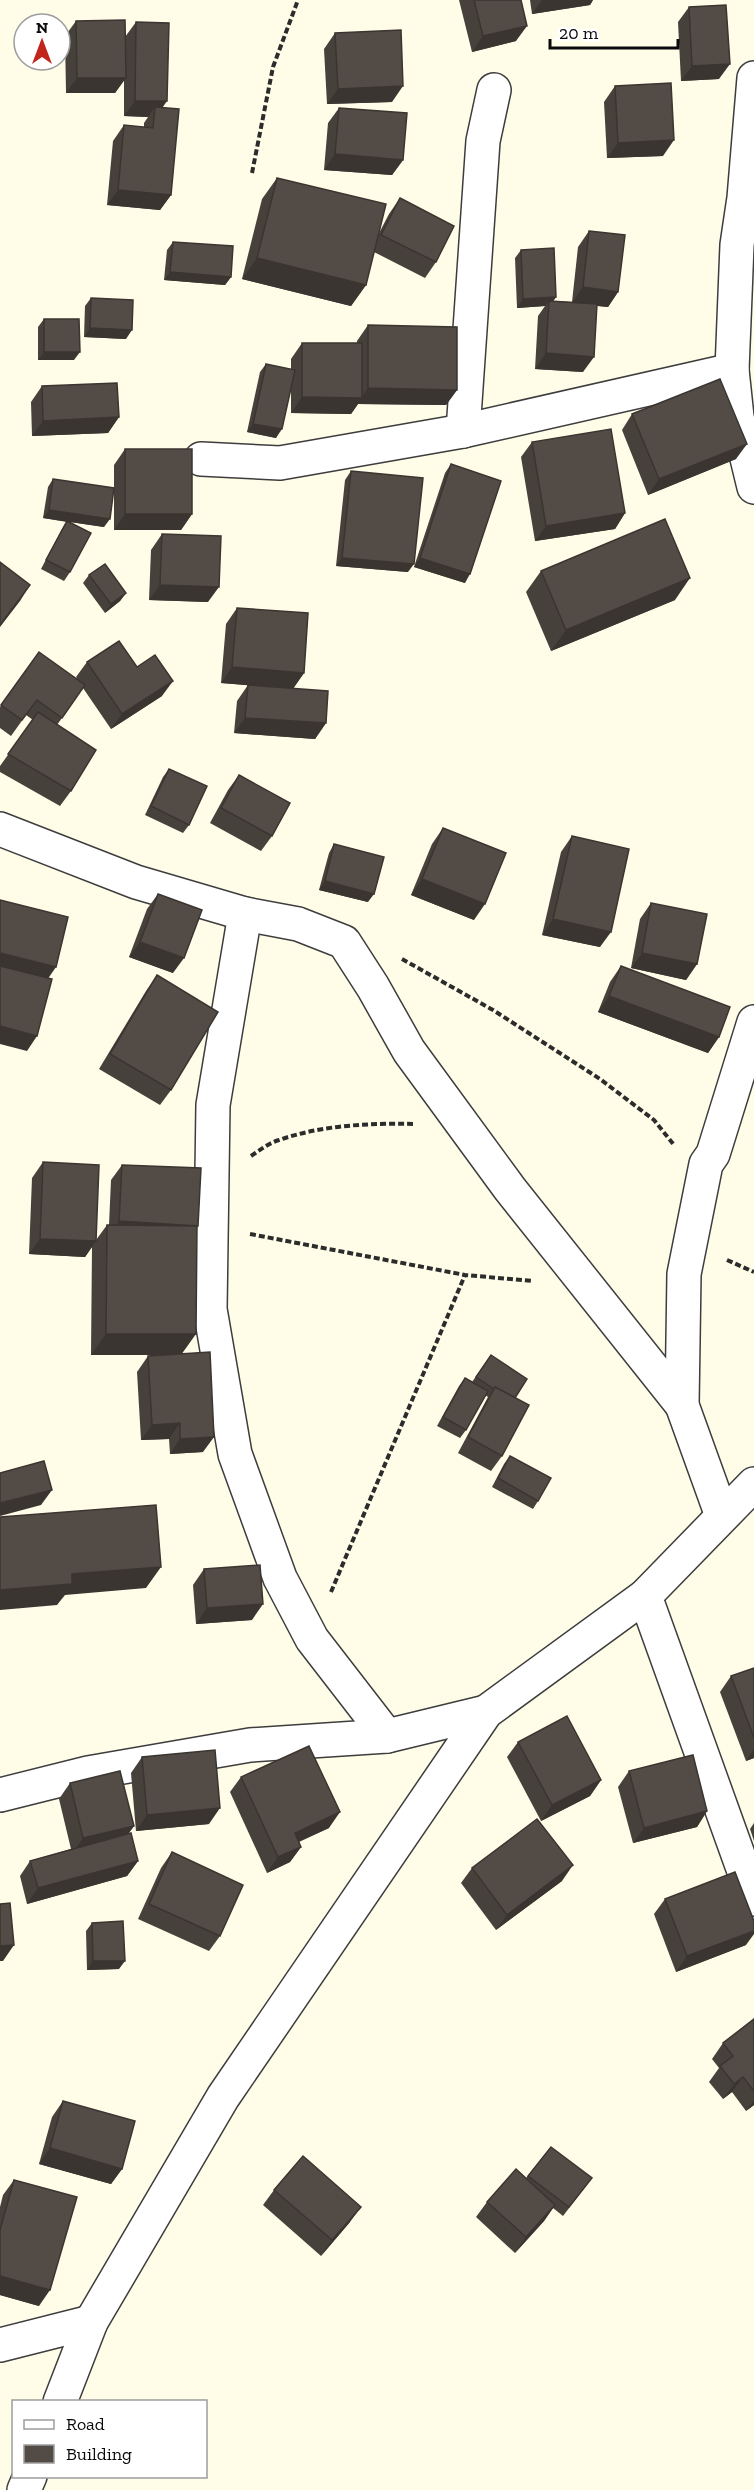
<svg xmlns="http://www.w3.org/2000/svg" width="754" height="2490" font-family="'Zilla Slab',serif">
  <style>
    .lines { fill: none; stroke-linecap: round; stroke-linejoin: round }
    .minor-casing { stroke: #3d3d3d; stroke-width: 36 }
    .path { stroke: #2c2c2c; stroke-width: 4; stroke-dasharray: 6 3; stroke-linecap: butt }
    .minor { stroke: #fff; stroke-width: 33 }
    .wall { fill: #47413c }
    .shaded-wall { fill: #3a3531 }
    .building { fill: #534c46; stroke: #3a3531; stroke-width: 1.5 }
  </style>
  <rect width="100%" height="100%" fill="#fffde7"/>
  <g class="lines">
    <g class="minor-casing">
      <g id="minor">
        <path d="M754,78L744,198L737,245L732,370L737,417L754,487"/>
        <path d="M463,431L483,141L494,90"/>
        <path d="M201,459L280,463L463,431L732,370"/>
        <path d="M0,829L136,882L245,914L298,924L344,942L373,987L409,1051L510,1189L682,1405"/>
        <path d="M245,914L213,1105L210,1309L235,1454L280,1578L312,1639L387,1736"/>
        <path d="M722,1516L682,1405L684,1274L706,1164L713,1154L754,1022"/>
        <path d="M645,1596L754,1899"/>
        <path d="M0,1795L88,1773L250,1745L387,1736L486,1712"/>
        <path d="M0,2345L91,2322"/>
        <path d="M60,2402L91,2322L223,2097L486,1712L645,1596L754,1484"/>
        <path d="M24,2490L30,2476"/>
      </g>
    </g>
    <g class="path">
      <path d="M252,173L273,67L298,0"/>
      <path d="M402,959L493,1010L600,1079L654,1120L674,1145"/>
      <path d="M251,1156C260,1150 269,1143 279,1140C322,1125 370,1123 414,1124"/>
      <path d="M250,1234L465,1275L533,1281"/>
      <path d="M727,1260L754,1272"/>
      <path d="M331,1592L465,1275"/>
    </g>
    <use href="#minor" class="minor"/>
  </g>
  <g class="wall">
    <path d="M459,0H521L516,41L472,52Z"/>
    <path d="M530,0H593L590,5L532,14Z"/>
    <path d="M689,7L719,79L681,81L678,22Z"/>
    <path d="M76,21L125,37L136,22L163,108L171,195L160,210L107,205L113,141L124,125L144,127V123L148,117L124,116V80L115,93H66L65,36Z"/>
    <path d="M335,33L392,102L327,104L324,49Z"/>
    <path d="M615,86L663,156L607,158L604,102Z"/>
    <path d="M339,108L403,160L392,175L324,170L328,123Z"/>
    <path d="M277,178L378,235L389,214L400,198L436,262L425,278L374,252L366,285L351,306L242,279L262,199Z"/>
    <path d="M589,231L618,292L608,307L597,306L583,372L535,369L538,316L545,306L517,308L515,258L521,250L556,297L553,301L572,302L578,247Z"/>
    <path d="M173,242L231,277L225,285L164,280L167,250Z"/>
    <path d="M91,298L126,339L84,337L85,306Z"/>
    <path d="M44,319L74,360H38V327Z"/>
    <path d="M368,325L457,390L446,405L358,404L351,414L291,413V386L276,438L247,432L260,372L266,364L291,369V359L302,343H357V341Z"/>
    <path d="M42,386L119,417L108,433L32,436L31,402Z"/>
    <path d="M632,414L736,459L648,495L622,430Z"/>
    <path d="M532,442L625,513L615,529L535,541L521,457Z"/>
    <path d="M125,449L192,514L181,530H114V490L104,527L70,522V572L64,581L41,569L62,529L67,522L43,518L48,487L53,479L114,488V465Z"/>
    <path d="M451,464L465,583L414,567L445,473Z"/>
    <path d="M351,471L408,572L336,566L345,480Z"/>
    <path d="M162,534L208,602L149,600L151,550Z"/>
    <path d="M541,571L675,600L551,651L526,592Z"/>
    <path d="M89,575L126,593L120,601L105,613L83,583Z"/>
    <path d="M237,608L304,673L293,688L326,723L315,739L234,733L237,701L248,685L221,683L226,624Z"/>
    <path d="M39,652L78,680L76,677L87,662L137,667L162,696L111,729L83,688L57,725L71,791L60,806L0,772V766L33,720L26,715L11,736L0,728V707Z"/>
    <path d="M169,769L189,825L183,833L145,815L163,777Z"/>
    <path d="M239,775L272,836L261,851L210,823L228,790Z"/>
    <path d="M443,828L474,920L411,895L432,844Z"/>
    <path d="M572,836L600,947L542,935L561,852Z"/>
    <path d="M334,844L368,902L319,890L329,853Z"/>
    <path d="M158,894L173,973L129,957L147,909Z"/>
    <path d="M651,903L697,964L686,980L631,968L640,919Z"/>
    <path d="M621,966L719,1037L708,1053L598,1012L610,982Z"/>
    <path d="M157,975L171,1090L160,1105L99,1069L146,991Z"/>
    <path d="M43,1162L96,1240L107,1225H109L111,1180L122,1165L198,1226L197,1227L182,1354L203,1452L170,1454L169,1439L141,1440L137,1372L148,1356L160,1355H91L92,1247L85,1257L29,1254L32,1178Z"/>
    <path d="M491,1355L515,1398L502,1456L491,1471L458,1453L488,1397L485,1395L466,1430L460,1438L437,1426L459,1386L465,1378L472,1382Z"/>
    <path d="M510,1456L538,1501L533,1509L492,1487L504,1464Z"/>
    <path d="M204,1569L252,1620L196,1624L193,1585Z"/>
    <path d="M754,1668V1758L746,1761L720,1692L731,1676Z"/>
    <path d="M518,1742L601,1780L590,1796L541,1821L507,1757Z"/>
    <path d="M142,1757L209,1824L136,1831L131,1773Z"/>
    <path d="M629,1771L707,1811L697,1827L633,1843L618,1787Z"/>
    <path d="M241,1777L329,1828L299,1842L301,1847L290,1862L267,1873L230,1792Z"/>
    <path d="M70,1783L134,1826L128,1834L138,1861L127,1876L27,1904L20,1876L30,1861L71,1849L59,1799Z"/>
    <path d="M754,1823V1841L750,1829Z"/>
    <path d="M172,1852L220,1936L209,1951L138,1919L161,1868Z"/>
    <path d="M472,1868L562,1881L496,1930L461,1883Z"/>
    <path d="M665,1899L746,1945L676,1972L654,1914Z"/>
    <path d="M92,1923L119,1969L87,1970L86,1931Z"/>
    <path d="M754,2019V2105L746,2111L732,2092L723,2099L709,2082L719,2068L712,2059L723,2043Z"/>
    <path d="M63,2101L122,2169L111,2184L39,2164L52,2117Z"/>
    <path d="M551,2147L586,2186L563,2216L553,2208L544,2221L515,2253L476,2217L487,2202L526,2178Z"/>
    <path d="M14,2180L39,2306L0,2295V2207L3,2195Z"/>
    <path d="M274,2190L350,2222L321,2256L263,2205Z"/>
  </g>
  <g class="shaded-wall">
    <path d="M542,0H593L590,5L532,14Z"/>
    <path d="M527,26L516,41L472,52L483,36Z"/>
    <path d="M730,64L719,79L681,81L692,66Z"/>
    <path d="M77,78H126L115,93H66Z"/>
    <path d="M403,86L392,102L327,104L338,89Z"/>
    <path d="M135,101H167L156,117L155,107L148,117L124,116Z"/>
    <path d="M674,140L663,156L607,158L618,143Z"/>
    <path d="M335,154L403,160L392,175L324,170Z"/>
    <path d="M118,190L171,195L160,210L107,205Z"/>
    <path d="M257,258L366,285L351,306L242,279Z"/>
    <path d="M170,272L231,277L225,285L164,280Z"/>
    <path d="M583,287L618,292L608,307L572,303Z"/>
    <path d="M556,297L550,306L549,301L545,306L517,308L523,299Z"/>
    <path d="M90,328L132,330L126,339L84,337Z"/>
    <path d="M44,352H80L74,360H38Z"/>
    <path d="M546,353L594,357L583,372L535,369Z"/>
    <path d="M368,388L457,390L446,405L358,404L351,414L291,413L302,397L361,398Z"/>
    <path d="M119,417L108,433L32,436L43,421Z"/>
    <path d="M253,424L282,429L276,438L247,432Z"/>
    <path d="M747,444L736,459L648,495L659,479Z"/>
    <path d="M49,510L110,519L104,527L43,518Z"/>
    <path d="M625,513L615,529L535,541L546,526Z"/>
    <path d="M125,514H192L181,530H114Z"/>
    <path d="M342,558L414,564L408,572L336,566Z"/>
    <path d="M420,558L470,574L465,583L414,567Z"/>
    <path d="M690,578L675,600L551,651L566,630Z"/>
    <path d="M30,585L20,601L0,627V625Z"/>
    <path d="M160,585L219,587L208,602L149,600Z"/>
    <path d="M126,593L120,601L105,613L111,604Z"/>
    <path d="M232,667L304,673L293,689L221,683Z"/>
    <path d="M173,681L162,696L111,729L122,714Z"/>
    <path d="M245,718L326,723L315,739L234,733Z"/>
    <path d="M422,879L485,904L474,920L411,895Z"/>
    <path d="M325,881L374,894L368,902L319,890Z"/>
    <path d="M553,919L611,932L600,947L542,935Z"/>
    <path d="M140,942L184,958L173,973L129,957Z"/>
    <path d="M0,953L56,967L45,983L0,971Z"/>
    <path d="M642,953L697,964L686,980L631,968Z"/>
    <path d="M609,996L719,1037L708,1053L598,1012Z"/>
    <path d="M0,1026L37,1036L27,1051L0,1044Z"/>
    <path d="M119,1221L198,1226L187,1241L109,1237Z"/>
    <path d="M40,1239L96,1241L85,1257L29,1254Z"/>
    <path d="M106,1334H196L181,1355H91Z"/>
    <path d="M180,1423L169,1439L141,1440L152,1425Z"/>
    <path d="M214,1437L203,1452L170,1454L180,1439Z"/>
    <path d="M52,1490L41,1505L0,1516V1503Z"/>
    <path d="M161,1567L146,1588L65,1595L57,1605L0,1610V1590L72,1574Z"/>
    <path d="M263,1604L252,1620L196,1624L207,1608Z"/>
    <path d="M754,1749V1758L746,1761Z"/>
    <path d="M601,1780L590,1796L541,1821L552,1805Z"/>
    <path d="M220,1808L209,1824L136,1831L147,1815Z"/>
    <path d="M707,1811L697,1827L633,1843L644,1828Z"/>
    <path d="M340,1812L329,1828L284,1848L295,1833Z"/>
    <path d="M134,1826L123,1841L72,1854L83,1838Z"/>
    <path d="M301,1847L290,1862L267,1873L278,1857Z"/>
    <path d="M138,1861L127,1876L27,1904L38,1888Z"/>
    <path d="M573,1865L562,1881L496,1930L507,1915Z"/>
    <path d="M754,1931V1934L746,1945L676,1972L687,1956Z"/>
    <path d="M14,1945L3,1961H0V1946Z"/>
    <path d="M93,1961H125L119,1969L87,1970Z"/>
    <path d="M743,2077L732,2092L723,2099L734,2084Z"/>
    <path d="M754,2100V2105L746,2111Z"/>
    <path d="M50,2148L122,2169L111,2184L39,2164Z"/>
    <path d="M555,2205L544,2221L515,2253L526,2237Z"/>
    <path d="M361,2207L350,2222L321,2256L332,2240Z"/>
    <path d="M0,2276L50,2290L39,2306L0,2295Z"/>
  </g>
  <g class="building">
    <path d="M474,0H521L527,26L483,36Z"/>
    <path d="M726,5L730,64L692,66L689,7Z"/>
    <path d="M125,20L126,78H77L76,21Z"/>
    <path d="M136,22L169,23L167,101H135Z"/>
    <path d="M401,30L403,86L338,89L335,33Z"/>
    <path d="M671,83L674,140L618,143L615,86Z"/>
    <path d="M155,107L179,109L171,195L118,190L124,125L153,128Z"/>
    <path d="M339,108L407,113L403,160L335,154Z"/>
    <path d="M277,178L386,204L366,285L257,258Z"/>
    <path d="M400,198L454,226L436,262L381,235Z"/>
    <path d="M589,231L625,235L618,292L583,287Z"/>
    <path d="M173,242L233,246L231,277L170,272Z"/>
    <path d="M554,248L556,297L523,299L521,250Z"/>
    <path d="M91,298L133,300L132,330L90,328Z"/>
    <path d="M549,301L597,304L594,357L546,353Z"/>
    <path d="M44,319H79L80,352H44Z"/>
    <path d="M368,325L457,327V390L368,388Z"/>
    <path d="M302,343H362V398L302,397Z"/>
    <path d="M266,364L295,370L282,429L253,424Z"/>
    <path d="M720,379L747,444L659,479L632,414Z"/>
    <path d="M117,383L119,417L43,421L42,386Z"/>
    <path d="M611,429L625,513L546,526L532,442Z"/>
    <rect x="125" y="449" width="67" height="65"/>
    <path d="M451,464L501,481L470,574L420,558Z"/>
    <path d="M351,471L423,478L414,564L342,558Z"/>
    <path d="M53,479L114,488L110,519L49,510Z"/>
    <path d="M665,519L690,578L566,630L541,571Z"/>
    <path d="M67,521L91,533L70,572L46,560Z"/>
    <path d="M162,534L221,536L219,587L160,585Z"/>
    <path d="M0,562L30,585L0,625Z"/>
    <path d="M105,564L126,593L111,604L89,575Z"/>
    <path d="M237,608L308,613L304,673L232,667Z"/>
    <path d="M119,641L137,667L155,655L173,681L122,714L87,662Z"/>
    <path d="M39,652L85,685L62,718L37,700L22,720L1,705Z"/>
    <path d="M248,685L328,691L326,723L245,718Z"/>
    <path d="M38,712L96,750L71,791L8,754Z"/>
    <path d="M169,769L207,786L189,825L151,806Z"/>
    <path d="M239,775L290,803L272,836L221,808Z"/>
    <path d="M443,828L506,853L485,904L422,879Z"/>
    <path d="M572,836L629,849L611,932L553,919Z"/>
    <path d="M334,844L384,857L374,894L325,881Z"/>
    <path d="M158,894L202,910L184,958L140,942Z"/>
    <path d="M0,900L68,917L56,967L0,953Z"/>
    <path d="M651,903L707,914L697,964L642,953Z"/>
    <path d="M0,966L52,979L37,1036L0,1026Z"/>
    <path d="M621,966L730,1007L719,1037L609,996Z"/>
    <path d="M157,975L218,1012L171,1090L110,1054Z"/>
    <path d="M43,1162L99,1165L96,1241L40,1239Z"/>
    <path d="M122,1165L201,1168L198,1226L119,1221Z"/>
    <path d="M107,1225L197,1226L196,1334H106Z"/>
    <path d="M210,1352L214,1437L180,1439V1423L152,1425L148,1356Z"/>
    <path d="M491,1355L527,1379L515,1398L495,1387L494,1389L476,1377Z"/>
    <path d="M465,1378L488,1391L466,1430L443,1417Z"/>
    <path d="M495,1387L529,1405L502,1456L468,1437Z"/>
    <path d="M510,1456L551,1478L538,1501L498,1478Z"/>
    <path d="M44,1461L52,1490L0,1503V1473Z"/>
    <path d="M156,1505L161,1567L72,1574V1584L0,1590V1517Z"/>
    <path d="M260,1565L263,1604L207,1608L204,1569Z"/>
    <path d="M754,1668V1738L731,1676Z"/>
    <path d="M567,1716L601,1780L552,1805L518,1742Z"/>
    <path d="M309,1746L340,1812L295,1833L301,1847L278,1857L241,1777Z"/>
    <path d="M215,1750L220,1808L147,1815L142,1757Z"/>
    <path d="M693,1755L707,1811L644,1828L629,1771Z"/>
    <path d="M120,1771L134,1826L83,1838L70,1783Z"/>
    <path d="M537,1819L573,1865L507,1915L472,1868Z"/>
    <path d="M131,1833L138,1861L38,1888L30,1861Z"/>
    <path d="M172,1852L243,1885L220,1936L149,1904Z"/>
    <path d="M735,1872L754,1921V1931L687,1956L665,1899Z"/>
    <path d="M10,1903L14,1945L0,1946V1904Z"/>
    <path d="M123,1921L125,1961H93L92,1923Z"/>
    <path d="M754,2019V2091L743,2077L734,2084L720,2066L733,2056L723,2043Z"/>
    <path d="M63,2101L135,2121L122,2169L50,2148Z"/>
    <path d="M551,2147L592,2178L569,2207L528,2176Z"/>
    <path d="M303,2156L361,2207L332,2240L274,2190Z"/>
    <path d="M516,2169L555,2205L526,2237L487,2202Z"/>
    <path d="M14,2180L77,2197L50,2290L0,2276V2230Z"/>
  </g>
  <rect x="12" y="2400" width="195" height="78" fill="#ffffff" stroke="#9d9d9d" stroke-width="1.5"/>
  <rect x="24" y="2420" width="30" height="9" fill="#ffffff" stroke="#9d9d9d" stroke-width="1.5"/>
  <text x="66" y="2430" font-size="18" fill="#0a0a0a">Road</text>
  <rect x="24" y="2445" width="30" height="18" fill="#534c46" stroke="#9d9d9d" stroke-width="1.5"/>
  <text x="66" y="2460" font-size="18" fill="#0a0a0a">Building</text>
  <g transform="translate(42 42)"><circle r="28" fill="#ffffff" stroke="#9d9d9d" stroke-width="1.5"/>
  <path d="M0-4.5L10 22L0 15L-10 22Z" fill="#c1251b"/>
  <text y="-9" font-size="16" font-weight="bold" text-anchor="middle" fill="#0a0a0a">N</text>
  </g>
  <path d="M550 39v9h128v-9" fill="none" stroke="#0a0a0a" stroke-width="3"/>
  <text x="559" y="39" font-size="18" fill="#0a0a0a" stroke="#ffffff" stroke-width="4.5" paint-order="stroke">20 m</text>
</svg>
